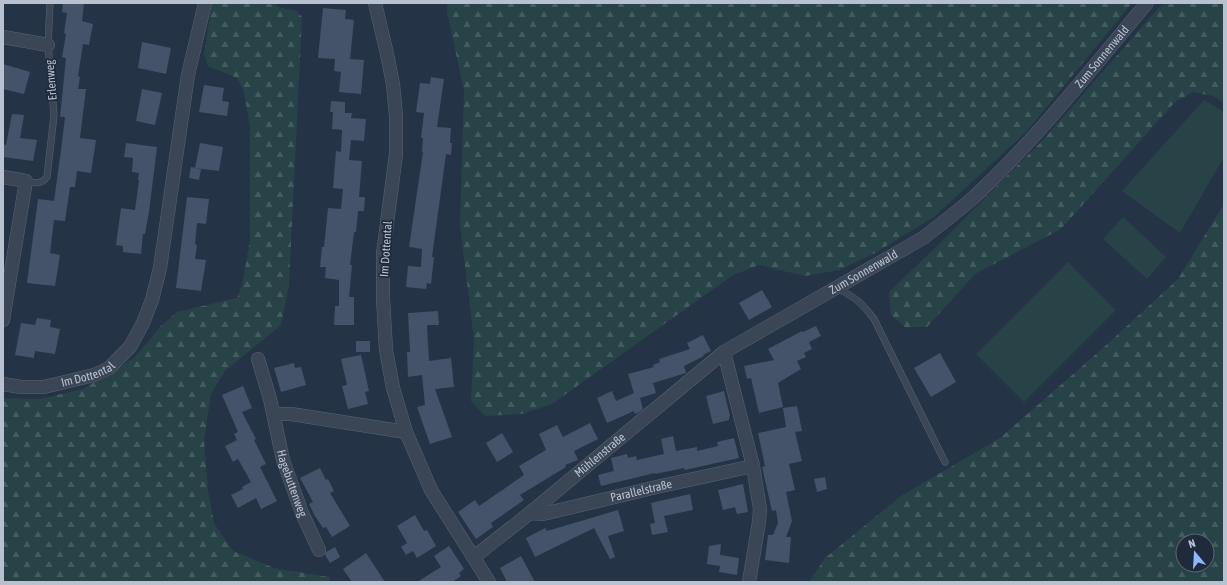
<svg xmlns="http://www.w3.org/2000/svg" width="1227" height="585" font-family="'Asap Condensed',sans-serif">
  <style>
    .forest { fill: url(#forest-firs); fill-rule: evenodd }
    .garden { fill: #274347 }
    .building { fill: #445369 }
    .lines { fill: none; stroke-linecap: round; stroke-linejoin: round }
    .lane-casing { stroke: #596373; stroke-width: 7 }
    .street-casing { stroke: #596373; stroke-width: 14 }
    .lane { stroke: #3a4556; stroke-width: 6 }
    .street { stroke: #3a4556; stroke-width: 13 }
    .labels { text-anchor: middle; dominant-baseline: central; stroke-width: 3.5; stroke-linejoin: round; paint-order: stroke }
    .street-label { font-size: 12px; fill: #b8c1cf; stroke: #1f2a3b }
  </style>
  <defs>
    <pattern id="forest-firs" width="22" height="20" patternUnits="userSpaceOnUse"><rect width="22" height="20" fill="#274347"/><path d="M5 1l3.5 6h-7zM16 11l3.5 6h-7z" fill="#445c60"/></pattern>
  </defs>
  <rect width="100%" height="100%" fill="#253347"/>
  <g class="forest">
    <path d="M212,3H275L278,7L297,11L302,17L289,284L281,325L225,371L211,394L204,440L208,491L214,523L233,551L274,568L329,577L330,582H3V398L40,399L83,389L134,358L162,325L177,312L237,298L242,285L250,240V126L243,89L237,78L208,66L204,54Z"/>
    <path d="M448,3H1132L1027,131L934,217L875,253L839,270L805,276L759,265L733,275L552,404L522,414L485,416L471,401L474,339L460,225L464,91L447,12Z"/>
    <path d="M1163,3H1224V103L1213,96L1193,92L1175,102L1061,229L975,274L927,327H905L891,315L889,292L935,248L1043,140Z"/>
    <path d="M1224,204V582H809L825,558L901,496L1000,438L1103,348L1178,279ZM1183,541H1207V565H1183Z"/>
  </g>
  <g class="garden">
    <path d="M1204,100L1224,112V157L1180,233L1122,191Z"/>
    <path d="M1123,217L1166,257L1147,279L1103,239Z"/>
    <path d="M1068,262L1116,310L1024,402L976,354Z"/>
  </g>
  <g class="building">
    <path d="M63,3H84L82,21L93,24L89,45L83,44L78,76L80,77L78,89H86L80,138L96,140L91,173L77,171L75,187H70L65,221L54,220L50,253L60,255L55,286L27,283L38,199L54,201L61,150L65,117H60L66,58L62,57L66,34L64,33L67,13L62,12Z"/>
    <path d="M323,8L346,10L345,19L354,20L350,59L364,60L361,94L339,92L341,72L334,71L335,59L318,58Z"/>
    <path d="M142,42L171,48L166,74L138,68Z"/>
    <path d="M3,64L30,72L24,94L3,89Z"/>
    <path d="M431,77L444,79L437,127L451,128L450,143H452L451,155L446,154L441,191L432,257H434L431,284L427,283L426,289L406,287L408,266L421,267L422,249L409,247L423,152H422L423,138H421L424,113L416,112L420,83L430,84Z"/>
    <path d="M204,85L224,88L222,101L229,102L227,116L199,112Z"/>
    <path d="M142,89L162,93L155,125L136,121Z"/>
    <path d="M331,101L345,102V113H352L351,118L366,119L364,141L351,140L349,160L362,161L359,197H365L364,211H358L356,232H354L350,265H352L349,297H354V325H334L335,306H339V280L325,278L326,267H320L322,247H324L328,208L341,209L343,189L333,188L336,151L341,152L342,130L332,129L333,112H330Z"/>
    <path d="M12,114L24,115L20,138L37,140L33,161L3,157V144L6,145Z"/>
    <path d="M126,143L157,147L149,212L145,234H143L141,254L123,252V246L116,245L121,208L135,210L139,180H138L139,173L132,172L133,158L124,157Z"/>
    <path d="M200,143L223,147L219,171L195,168Z"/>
    <path d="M191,167L201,169L199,180L189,178Z"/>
    <path d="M187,197L209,199L206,224L197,223L195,244L197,245L195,259L206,260L201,291L176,288Z"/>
    <path d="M762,290L772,307L749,320L739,303Z"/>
    <path d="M438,311L439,325H427L429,361L451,358L454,387L435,389L452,437L430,444L417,407L425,405L422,375L408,377L407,352H410L408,313Z"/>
    <path d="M37,318L51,320L50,327L60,329L55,354L35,351L34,358L15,355L21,323L35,325Z"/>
    <path d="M816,326L821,336L809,342L812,349L804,353L806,357L797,361L801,369L778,383L783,407L759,413L751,378L747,379L744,366L774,360L768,349L802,331L803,332Z"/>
    <path d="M703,335L711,351L703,355L704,356L684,366L686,373L653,383L656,393L640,398L643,409L638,413L635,414L634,411L607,423L597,398L612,391L616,401L634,393L628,374L654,367L653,365L660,362L659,359L690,349L687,343Z"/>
    <rect x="356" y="341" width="14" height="11"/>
    <path d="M940,353L956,382L931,397L914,368Z"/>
    <path d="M361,355L369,391L365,392L368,404L348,409L342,386L347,385L341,359Z"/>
    <path d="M294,363L295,368L301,367L306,385L281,392L274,368Z"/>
    <path d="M243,386L252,408L242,412L256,439L254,440L266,464L260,467L277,501L261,509L256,498L238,508L231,495L243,489L242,487L251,482L238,459L233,462L225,446L237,440L234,434L238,432L222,395Z"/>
    <path d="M724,391L730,416L729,417V420L713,424L706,396Z"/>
    <path d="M797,406L802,431L795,432L802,461L789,464L795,490L786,492L792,521L786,537H791L789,563L765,560L768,535H773L778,523L776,510L772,511L762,467L765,466L758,433L786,427L783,408Z"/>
    <path d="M590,423L598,439L574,451L578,460L565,465L566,467L520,495L524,500L491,523L493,527L476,539L458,512L475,500L479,506L524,475L519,466L546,450L539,434L557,425L563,437Z"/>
    <path d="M502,433L513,452L497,462L486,443Z"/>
    <path d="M673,436L676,451L697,447V451L718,446L717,442L734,438L739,458L685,470L684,468L655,474V473L601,486L598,475L614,471L611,458L627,454L628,458L636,456L637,460L664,454L661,439Z"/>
    <path d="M320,468L326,480L328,479L334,491L330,493L350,526L332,537L326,527L323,528L315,516L309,504L313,502L300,478Z"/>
    <path d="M825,477L827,489L817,492L814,479Z"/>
    <path d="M743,484L748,512L737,514L735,507L723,510L718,490Z"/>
    <path d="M690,494L693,510L664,516L668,532L652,535L650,524L655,523L651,503Z"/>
    <path d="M618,510L624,531L608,536L615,557L610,559L594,528L535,557L526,538L545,528L547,531Z"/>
    <path d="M415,515L424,531L427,530L436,546L417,558L413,551L406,555L401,547L407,543L397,526Z"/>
    <path d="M721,544L720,555L739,558L737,575L719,572L720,566L707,564L709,546Z"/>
    <path d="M449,546L464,569L459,573L461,576L452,582H417L441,567L434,556Z"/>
    <path d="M335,547L340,557L330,563L325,555L326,552Z"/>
    <path d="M366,553L385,582H352L343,569Z"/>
    <path d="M521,556L535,582H507L500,568Z"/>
  </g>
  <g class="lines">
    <g class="lane-casing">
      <g id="lane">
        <path d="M26,181C35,183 41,185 47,177L54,115L48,45L50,3"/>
        <path d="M837,288C856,298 861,302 874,319L945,462"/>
      </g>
    </g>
    <g class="street-casing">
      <g id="street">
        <path d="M375,3L387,54L393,84L396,116V154L383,254V298L386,350L393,388L406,432L431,490L489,582"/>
        <path d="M3,37L48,45"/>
        <path d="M3,177L26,181L3,320"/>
        <path d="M724,352L753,466L760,509L759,522L749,582"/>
        <path id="s1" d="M258,359L270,399L283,460L302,513L319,550"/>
        <path id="s2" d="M3,384L21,387H44L94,375L109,368L130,347L143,323L152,300L160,268L188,75L205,3"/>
        <path d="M274,414H291L406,432"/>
        <path id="s3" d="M530,513L543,514L661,486L753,466"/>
        <path id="s4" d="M474,557L530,513L724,352L923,238C940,225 957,212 973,198C1037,139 1091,69 1147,3"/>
      </g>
    </g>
    <use href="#lane" class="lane"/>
    <use href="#street" class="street"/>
  </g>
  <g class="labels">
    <g class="street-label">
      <text stroke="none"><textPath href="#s4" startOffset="808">Zum Sonnenwald</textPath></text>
      <text transform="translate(51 80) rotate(-95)">Erlenweg</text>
      <text transform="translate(386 249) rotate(-86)">Im Dottental</text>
      <text stroke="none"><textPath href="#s4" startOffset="484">Zum Sonnenwald</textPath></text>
      <text stroke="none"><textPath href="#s2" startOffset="87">Im Dottental</textPath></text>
      <text stroke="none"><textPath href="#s4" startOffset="162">Mühlenstraße</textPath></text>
      <text stroke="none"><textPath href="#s1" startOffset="129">Hagebuttenweg</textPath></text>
      <text stroke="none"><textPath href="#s3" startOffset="114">Parallelstraße</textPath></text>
    </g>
  </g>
  <rect width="1227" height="585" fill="none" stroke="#b8c1cf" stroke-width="8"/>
  <g transform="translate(1195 553) rotate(342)"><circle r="19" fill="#1f2a3b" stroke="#5c6676"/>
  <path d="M0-3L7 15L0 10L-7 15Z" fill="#8db7ff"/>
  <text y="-6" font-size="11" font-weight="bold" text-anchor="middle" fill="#b8c1cf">N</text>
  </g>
</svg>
